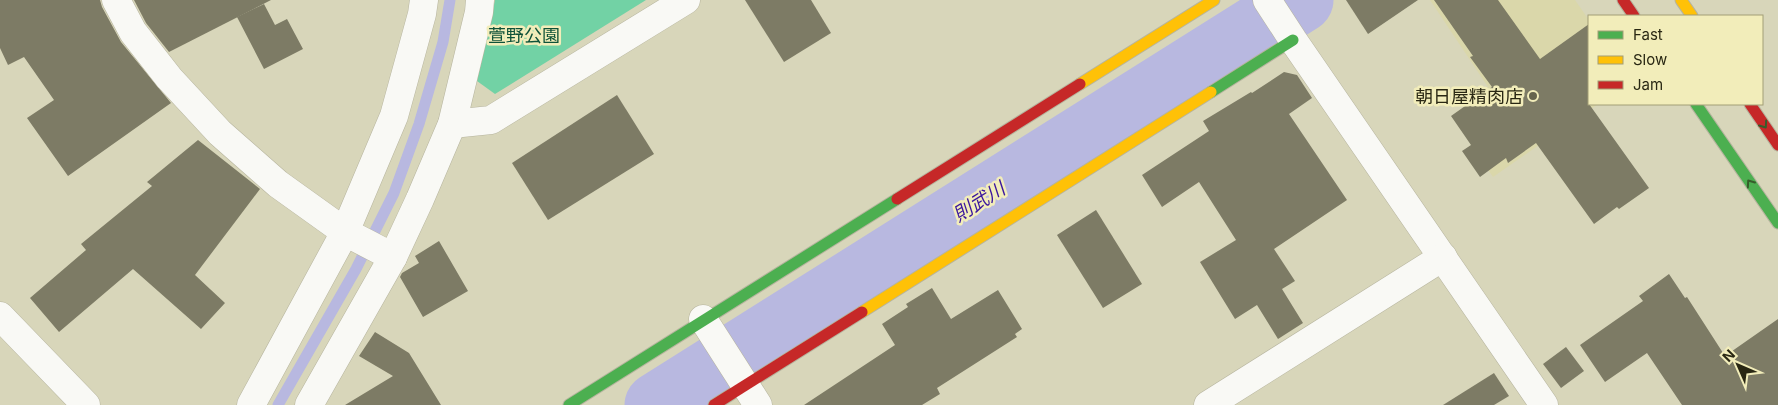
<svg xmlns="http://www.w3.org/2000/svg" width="1778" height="405" font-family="Inter,'Noto Sans JP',sans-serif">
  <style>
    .built { fill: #dad7aa }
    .green { fill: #72d2a5 }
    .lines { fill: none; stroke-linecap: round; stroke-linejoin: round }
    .stream { stroke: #b8b8e0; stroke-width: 11 }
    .river { stroke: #b8b8e0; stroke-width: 65 }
    .building { fill: #7d7b65 }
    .street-casing { stroke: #b6b49e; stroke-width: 29 }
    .fast-casing { stroke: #b6b49e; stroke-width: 13 }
    .slow-casing { stroke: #b6b49e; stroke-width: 13 }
    .jam-casing { stroke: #b6b49e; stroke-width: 13 }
    .street { stroke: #f9f9f5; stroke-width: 28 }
    .fast { stroke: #4caf50; stroke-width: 11 }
    .slow { stroke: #ffc107; stroke-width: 11 }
    .jam { stroke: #c62828; stroke-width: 11 }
    .oneway { stroke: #375d2b }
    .poi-dot { fill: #66644d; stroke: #f2edba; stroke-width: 2 }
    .labels { text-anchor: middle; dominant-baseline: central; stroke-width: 5; stroke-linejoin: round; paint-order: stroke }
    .park-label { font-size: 18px; fill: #0e5239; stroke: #f2edba }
    .poi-label { font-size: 18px; fill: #292713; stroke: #f2edba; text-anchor: end }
    .water-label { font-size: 19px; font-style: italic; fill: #3a169e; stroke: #f2edba }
  </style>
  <rect width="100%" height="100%" fill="#d8d6ba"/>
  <path class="built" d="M1430,0H1575L1589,20V104H1598L1493,177L1452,116L1488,87Z"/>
  <path class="green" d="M495,0H646L495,94L477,81Z"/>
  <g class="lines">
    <path class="stream" d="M278,405L356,269L394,193L419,124L443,42L450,0"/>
    <path class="river" d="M657,405L1301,0"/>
  </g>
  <g class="building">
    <path d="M0,0H100L102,7L121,42L171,103L68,176L27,118L54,100L24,57L8,65L0,48Z"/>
    <path d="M134,0H271L169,52L146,23Z"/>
    <path d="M745,0H811L831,33L784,62Z"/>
    <path d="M1346,0H1418L1368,34Z"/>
    <path d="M1434,0H1498L1540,59L1589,24V104L1649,188L1619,209L1617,207L1594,224L1536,143L1508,163L1506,158L1480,177L1462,151L1471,145L1451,116L1492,87L1470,57L1473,56Z"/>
    <path d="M264,4L275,25L287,19L303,49L264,69L237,17Z"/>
    <path d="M1284,72L1297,75L1312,98L1289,114L1347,200L1274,249L1295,281L1282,289L1303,323L1278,339L1257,305L1235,319L1200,262L1236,240L1199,182L1162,207L1142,175L1209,131L1203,121L1251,92L1252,93Z"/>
    <path d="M617,95L654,154L548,220L512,163Z"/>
    <path d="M198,140L260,189L195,275L225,303L201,329L133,269L59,332L30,298L86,250L81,244L152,186L147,182Z"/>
    <path d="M1096,210L1142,284L1103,308L1057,235Z"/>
    <path d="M439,241L468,291L423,317L400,277L402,273L419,263L415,256Z"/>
    <path d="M1669,274L1685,298L1687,297L1725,356L1778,319V405H1682L1647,353L1605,382L1580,345L1643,301L1639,296Z"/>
    <path d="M932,288L951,319L998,290L1022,329L1015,334L1017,337L937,388L940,394L922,405H804L895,345L882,324L908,307L906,304Z"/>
    <path d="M375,332L409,353L441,405H345L393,376L359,356Z"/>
    <path d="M1566,347L1584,371L1561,388L1543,364Z"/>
    <path d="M1494,373L1509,396L1494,405H1443Z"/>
  </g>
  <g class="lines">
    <g class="street-casing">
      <g id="street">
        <path d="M116,0L133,32L169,78L220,133L278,184L345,232L393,257"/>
        <path d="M1267,0L1293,40L1544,405"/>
        <path d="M452,124L491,120L686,0"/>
        <path d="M0,316L86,405"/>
        <path d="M703,319L758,405"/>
        <path d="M251,405L345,232L394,116L422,14L424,0"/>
        <path d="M309,405L393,257L420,199L452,124L479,12L480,0"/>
        <path d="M1208,405L1443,257"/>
      </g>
    </g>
    <g class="fast-casing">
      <g id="fast">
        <path d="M1211,92L1293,40"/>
        <path d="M1696,104L1778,223"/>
        <path d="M569,405L897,199"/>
      </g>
    </g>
    <g class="slow-casing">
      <g id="slow">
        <path d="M1681,0L1692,16"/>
        <path d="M1080,84L1214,0"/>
        <path d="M862,312L1211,92"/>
      </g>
    </g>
    <g class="jam-casing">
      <g id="jam">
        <path d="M1623,0L1634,16"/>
        <path d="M1750,104L1778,145"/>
        <path d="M897,199L1080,84"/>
        <path d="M714,405L862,312"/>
      </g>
    </g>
    <use href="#street" class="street"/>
    <use href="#fast" class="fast"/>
    <use href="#slow" class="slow"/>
    <use href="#jam" class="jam"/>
  </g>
  <defs><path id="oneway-chevron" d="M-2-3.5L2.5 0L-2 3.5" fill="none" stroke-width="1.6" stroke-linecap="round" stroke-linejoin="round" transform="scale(1.25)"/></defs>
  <g class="oneway">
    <use href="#oneway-chevron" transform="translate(1764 125) rotate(55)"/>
    <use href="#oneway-chevron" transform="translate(1750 183) rotate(-125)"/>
  </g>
  <circle class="poi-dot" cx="1533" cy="96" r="5"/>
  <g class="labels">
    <g class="park-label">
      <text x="524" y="35">萱野公園</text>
    </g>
    <g class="poi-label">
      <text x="1523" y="96">朝日屋精肉店</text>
    </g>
    <g class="water-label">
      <text transform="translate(979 202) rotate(-32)">則武川</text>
    </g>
  </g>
  <rect x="1588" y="15" width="175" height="90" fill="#f2edba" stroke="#a29e77"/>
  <rect x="1598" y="31" width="25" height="8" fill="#4caf50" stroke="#a29e77"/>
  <text x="1633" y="40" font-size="15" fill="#292713">Fast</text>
  <rect x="1598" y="56" width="25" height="8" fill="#ffc107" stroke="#a29e77"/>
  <text x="1633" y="65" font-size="15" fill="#292713">Slow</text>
  <rect x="1598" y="81" width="25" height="8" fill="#c62828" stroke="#a29e77"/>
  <text x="1633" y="90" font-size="15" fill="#292713">Jam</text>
  <g transform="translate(1738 365) rotate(315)" stroke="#f2edba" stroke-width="4" paint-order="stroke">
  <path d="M0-4L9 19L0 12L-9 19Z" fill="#292713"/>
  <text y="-8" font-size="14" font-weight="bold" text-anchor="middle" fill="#292713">N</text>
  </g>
</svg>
